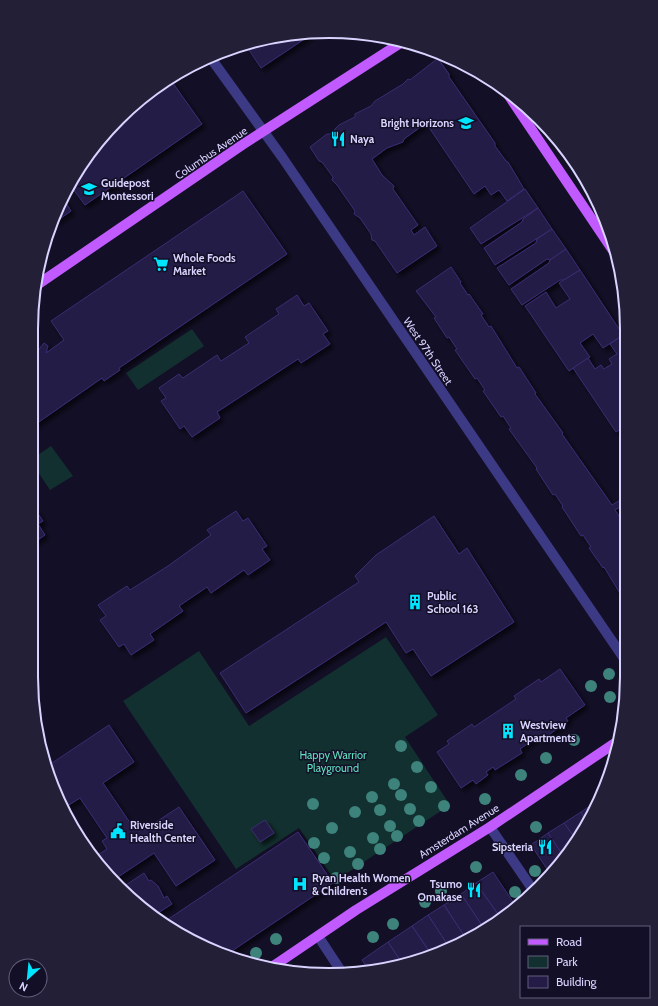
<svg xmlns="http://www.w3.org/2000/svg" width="658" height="1006" font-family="Cabin,sans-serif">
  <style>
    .green { fill: #12302f }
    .building { fill: #241b47; stroke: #3b2d73; filter: url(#shadow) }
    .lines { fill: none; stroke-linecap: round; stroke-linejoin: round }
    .minor { stroke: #3d3a85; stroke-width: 10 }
    .major { stroke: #c25bff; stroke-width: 10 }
    .tree { fill: #3d827b }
    .labels { text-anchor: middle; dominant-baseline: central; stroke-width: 3; stroke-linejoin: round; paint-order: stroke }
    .poi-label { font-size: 11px; font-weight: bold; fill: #d9d4ff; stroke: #130f26; text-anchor: start }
    .street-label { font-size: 11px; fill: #d9d4ff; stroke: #130f26 }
    .park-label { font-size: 11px; fill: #5fe0c0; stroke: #130f26 }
    .rim { fill: none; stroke: #d9d4ff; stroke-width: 2 }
  </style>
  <defs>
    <filter id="shadow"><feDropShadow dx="3.5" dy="3.5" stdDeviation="2" flood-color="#0009"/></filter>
  </defs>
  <rect width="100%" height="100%" fill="#130f26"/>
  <g class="green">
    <path d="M192,329L204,346L138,390L126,373Z"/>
    <path d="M51,446L73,476L50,490L32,463V459Z"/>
    <path d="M386,637L438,715L405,737L450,805L335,881L299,828L236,869L123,701L199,651L249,726Z"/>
  </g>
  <g class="building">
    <path d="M309,32H315L261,68L245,44Z"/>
    <path d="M437,59L439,60L449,74V77L495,143V146L506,161L508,162L524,189L507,201L499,190L491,195L485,186L474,194L426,123L404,139L403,142L387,148L372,159L382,175L394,186L393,189L418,225L411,230L414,235L425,227L437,246L397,273L375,241L372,240L371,234L360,218L354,214L355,211L337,185L332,180L333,177L322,162L319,161L310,147L327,134H330L339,125L355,117V114L371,106L375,101L403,84L408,79L410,80Z"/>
    <path d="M170,79L202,124L85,205L70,185L105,133L147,93Z"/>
    <path d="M525,189L538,208L481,244L470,228Z"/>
    <path d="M243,191L287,254L119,368L120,370L104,381L102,378L33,426V357L44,343L48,346L46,353L64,340L51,321Z"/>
    <path d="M62,197L71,211L54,223Z"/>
    <path d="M538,208L552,229L495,265L484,248L522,222L523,219Z"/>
    <path d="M552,229L566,249L550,260L547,259L509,285L497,268L536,243L537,239Z"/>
    <path d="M566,249L580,270L564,280H560L522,305L511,289L549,263L550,260Z"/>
    <path d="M451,267L461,282L460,283L468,295L469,294L483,314L481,315L489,327L491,326L517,368L519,367L536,393L535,394L563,433L562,434L612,505L622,499L619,494L626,489L625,504L615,510L625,525V593L621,595L604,567L603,568L589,548L591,547L583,535L581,536L562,507L563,506L555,494L553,495L536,469L537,468L509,429L511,428L503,416L501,417L483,391L485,390L477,378L475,379L455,350L457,349L449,337L447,338L434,318L436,317L416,291Z"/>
    <path d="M580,270L623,335L603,348L593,334L580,343L590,357L569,371L525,306L546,292L556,308L559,306L570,299L559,283Z"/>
    <path d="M297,295L304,306L309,303L328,331L323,334L330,344L301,363L298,359L217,412L220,418L192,437L184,426L180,429L161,401L166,398L159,388L179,374L183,378L217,355L221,361L249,343L245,337L279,314L276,309Z"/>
    <path d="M623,335L626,339V411L624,413L626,416V426L616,432L573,368L588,358L595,369L601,365L604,369L612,364L609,359L617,354L610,344Z"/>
    <path d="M32,505L43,521L38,524L45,535L32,544Z"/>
    <path d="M236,511L243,521L248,518L267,546L262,549L270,560L248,575L244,570L211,593L207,587L179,606L183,611L150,634L154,640L131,655L124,644L119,647L100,620L106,616L98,605L127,586L130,590L168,566L211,535L207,530Z"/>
    <path d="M434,516L459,554L467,548L514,622L431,676L413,649L406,653L386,622L246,713L220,673L359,582L355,576L376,555Z"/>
    <path d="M560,669L585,705L566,718L568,721L543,739L540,735L520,749L522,753L495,770L493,767L486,772L488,775L476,784L473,780L461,788L437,752L449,744L447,741L472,724L474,727L516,699L514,696L539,679L541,682Z"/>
    <path d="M109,725L134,762L103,783L135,830L141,826L144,830L179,807L215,860L176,886L154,853L115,879L95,857L107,849L102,841L107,838L80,798L64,808L47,773L46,767Z"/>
    <path d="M597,801L598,802L586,820L581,812Z"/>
    <path d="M581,812L586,820L575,838L564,823Z"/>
    <path d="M265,820L274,833L260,842L251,829Z"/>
    <path d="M564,823L575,838L564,857L548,833Z"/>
    <path d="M298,832L333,883L226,955L164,922Z"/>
    <path d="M548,833L564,857L551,875L531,845Z"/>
    <path d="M493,872L515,905L500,917L476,883Z"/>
    <path d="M144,873L149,881L151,880L158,886L164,898L167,896L172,904L153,916L147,913L123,887Z"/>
    <path d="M476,883L500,917L485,930L461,894Z"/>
    <path d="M461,894L485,930L478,935L467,940L444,905Z"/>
    <path d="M444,905L467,940L449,947L428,915Z"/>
    <path d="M428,915L449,947L431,954L412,926Z"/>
    <path d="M412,926L431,954L403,965L388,942Z"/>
    <path d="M388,942L403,965L368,969L362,960Z"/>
  </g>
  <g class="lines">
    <g class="minor">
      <path d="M210,57L282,157L625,660"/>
      <path d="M490,827L533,890"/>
      <path d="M318,936L341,971"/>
    </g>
    <g class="major">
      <path d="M505,90L618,258"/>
      <path d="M34,287L242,145L402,42"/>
      <path d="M272,967L356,910L490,827L618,741"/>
    </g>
  </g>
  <g class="tree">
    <circle cx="609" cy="674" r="6"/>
    <circle cx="591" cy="686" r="6"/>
    <circle cx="610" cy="697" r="6"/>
    <circle cx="574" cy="740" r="6"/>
    <circle cx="401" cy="746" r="6"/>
    <circle cx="546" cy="758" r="6"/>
    <circle cx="417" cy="767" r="6"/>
    <circle cx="521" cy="775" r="6"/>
    <circle cx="394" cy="784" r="6"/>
    <circle cx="431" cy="787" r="6"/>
    <circle cx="401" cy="795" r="6"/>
    <circle cx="372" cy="797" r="6"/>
    <circle cx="485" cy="799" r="6"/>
    <circle cx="313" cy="804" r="6"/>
    <circle cx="444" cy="806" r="6"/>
    <circle cx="410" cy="809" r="6"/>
    <circle cx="380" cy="810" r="6"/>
    <circle cx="355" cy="812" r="6"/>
    <circle cx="419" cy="821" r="6"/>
    <circle cx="390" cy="826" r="6"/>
    <circle cx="536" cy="827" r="6"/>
    <circle cx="332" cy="828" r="6"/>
    <circle cx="397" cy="836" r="6"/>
    <circle cx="373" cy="838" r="6"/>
    <circle cx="314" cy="843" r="6"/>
    <circle cx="380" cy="849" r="6"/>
    <circle cx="350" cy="852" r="6"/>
    <circle cx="324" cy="858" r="6"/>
    <circle cx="358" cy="864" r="6"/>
    <circle cx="476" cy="867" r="6"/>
    <circle cx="535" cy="871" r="6"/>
    <circle cx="336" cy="878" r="6"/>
    <circle cx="441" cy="891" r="6"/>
    <circle cx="515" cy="892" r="6"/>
    <circle cx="425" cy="902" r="6"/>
    <circle cx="393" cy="924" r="6"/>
    <circle cx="373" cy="937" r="6"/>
    <circle cx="276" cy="939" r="6"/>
    <circle cx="256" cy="953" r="6"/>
  </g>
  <defs>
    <g id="school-bare" transform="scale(1.2)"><path d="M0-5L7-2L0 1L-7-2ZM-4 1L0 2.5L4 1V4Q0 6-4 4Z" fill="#00e5ff" stroke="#130f26" stroke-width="2.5" paint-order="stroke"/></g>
    <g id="restaurant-bare" transform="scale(1.2)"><path d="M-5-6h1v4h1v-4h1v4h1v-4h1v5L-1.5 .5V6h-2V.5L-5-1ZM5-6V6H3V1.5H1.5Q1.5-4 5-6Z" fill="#00e5ff" stroke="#130f26" stroke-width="2.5" paint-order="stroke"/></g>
    <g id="supermarket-bare" transform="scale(1.2)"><path d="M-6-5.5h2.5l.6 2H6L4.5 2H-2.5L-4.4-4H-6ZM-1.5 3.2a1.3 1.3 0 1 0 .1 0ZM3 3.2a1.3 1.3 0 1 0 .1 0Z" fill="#00e5ff" stroke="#130f26" stroke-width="2.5" paint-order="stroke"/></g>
    <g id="building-bare" transform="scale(1.2)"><path d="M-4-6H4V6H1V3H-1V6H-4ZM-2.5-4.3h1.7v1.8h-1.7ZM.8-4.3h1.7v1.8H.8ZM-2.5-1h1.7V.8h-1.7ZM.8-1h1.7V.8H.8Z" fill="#00e5ff" stroke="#130f26" stroke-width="2.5" paint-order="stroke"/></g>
    <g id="civic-bare" transform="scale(1.2)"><path d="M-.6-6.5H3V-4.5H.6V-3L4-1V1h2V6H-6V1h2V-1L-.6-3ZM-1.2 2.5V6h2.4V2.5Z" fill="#00e5ff" stroke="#130f26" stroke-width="2.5" paint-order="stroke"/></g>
    <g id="hospital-bare" transform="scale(1.2)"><path d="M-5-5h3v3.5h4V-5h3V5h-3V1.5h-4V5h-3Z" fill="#00e5ff" stroke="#130f26" stroke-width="2.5" paint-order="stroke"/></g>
  </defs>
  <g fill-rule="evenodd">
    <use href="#school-bare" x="466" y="123"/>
    <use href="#restaurant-bare" x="338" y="139"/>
    <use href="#school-bare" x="89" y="189"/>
    <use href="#supermarket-bare" x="161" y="264"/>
    <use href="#building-bare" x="415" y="602"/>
    <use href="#building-bare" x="508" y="731"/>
    <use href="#civic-bare" x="118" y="831"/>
    <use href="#restaurant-bare" x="545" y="847"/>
    <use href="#hospital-bare" x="300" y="884"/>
    <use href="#restaurant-bare" x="474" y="890"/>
  </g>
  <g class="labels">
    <g class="poi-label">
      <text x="454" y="123" text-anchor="end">Bright Horizons</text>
      <text x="350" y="139">Naya</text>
      <text x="101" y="183">Guidepost<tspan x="101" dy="13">Montessori</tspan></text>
      <text x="173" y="258">Whole Foods<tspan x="173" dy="13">Market</tspan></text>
      <text x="427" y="596">Public<tspan x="427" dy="13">School 163</tspan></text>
      <text x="520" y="725">Westview<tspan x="520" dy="13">Apartments</tspan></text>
      <text x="130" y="825">Riverside<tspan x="130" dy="13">Health Center</tspan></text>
      <text x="533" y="847" text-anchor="end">Sipsteria</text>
      <text x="312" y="878">Ryan Health Women<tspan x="312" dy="13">&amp; Children's</tspan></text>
      <text x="462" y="884" text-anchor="end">Tsumo<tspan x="462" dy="13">Omakase</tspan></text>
    </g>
    <g class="street-label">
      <text transform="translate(211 153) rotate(-34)">Columbus Avenue</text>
      <text transform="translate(428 351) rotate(56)">West 97th Street</text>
      <text transform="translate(459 831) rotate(-32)">Amsterdam Avenue</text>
    </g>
    <g class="park-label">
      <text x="333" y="755">Happy Warrior<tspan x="333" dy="13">Playground</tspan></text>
    </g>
  </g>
  <path d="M0 0H658V1006H0ZM329 38H329A291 291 0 0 1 620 329V677A291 291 0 0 1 329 968H329A291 291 0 0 1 38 677V329A291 291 0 0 1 329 38Z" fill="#231f37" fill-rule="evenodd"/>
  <path class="rim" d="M329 38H329A291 291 0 0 1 620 329V677A291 291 0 0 1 329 968H329A291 291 0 0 1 38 677V329A291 291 0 0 1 329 38Z"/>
  <rect x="520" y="926" width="130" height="72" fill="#130f26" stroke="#625e7d"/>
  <rect x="528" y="939" width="20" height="6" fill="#c25bff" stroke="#625e7d"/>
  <text x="556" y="946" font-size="12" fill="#d9d4ff">Road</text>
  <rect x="528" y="956" width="20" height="12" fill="#12302f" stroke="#625e7d"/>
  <text x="556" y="966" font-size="12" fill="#d9d4ff">Park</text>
  <rect x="528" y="976" width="20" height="12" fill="#241b47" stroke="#625e7d"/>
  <text x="556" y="986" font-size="12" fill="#d9d4ff">Building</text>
  <g transform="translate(28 978) rotate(207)"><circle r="19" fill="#130f26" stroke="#625e7d"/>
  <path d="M0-3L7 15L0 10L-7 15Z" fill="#00e5ff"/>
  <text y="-6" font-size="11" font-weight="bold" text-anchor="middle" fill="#d9d4ff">N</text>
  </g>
</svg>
